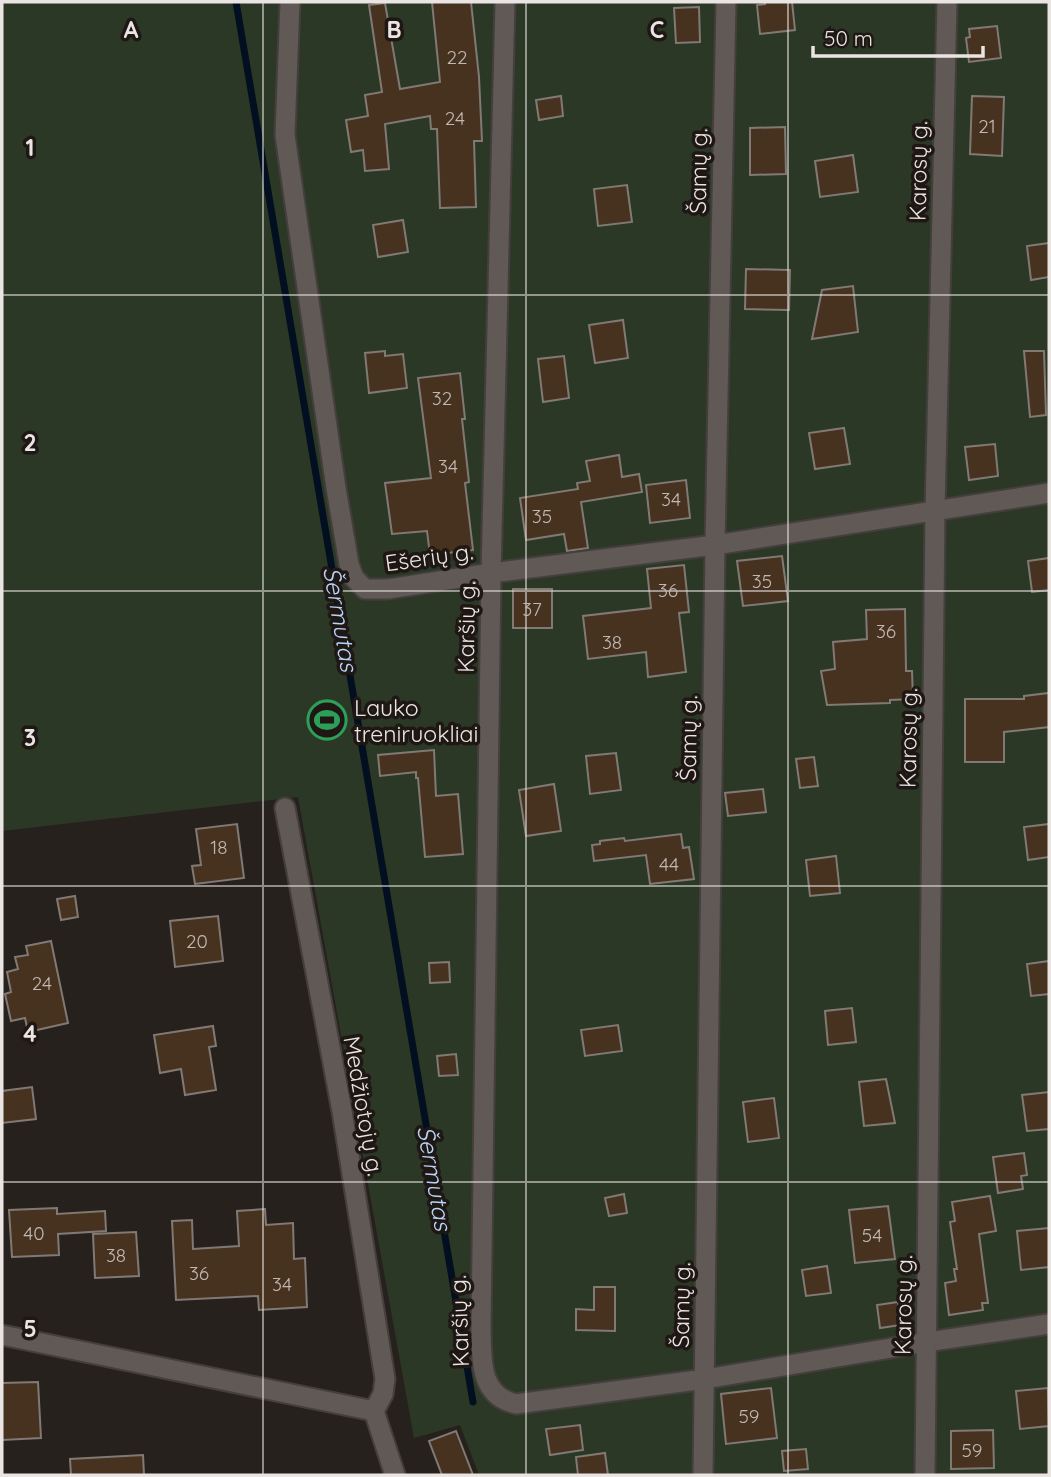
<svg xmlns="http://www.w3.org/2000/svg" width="1051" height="1477" font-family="Quicksand,sans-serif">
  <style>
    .green { fill: #2c3826 }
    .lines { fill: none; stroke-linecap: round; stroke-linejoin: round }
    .stream { stroke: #020f20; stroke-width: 7 }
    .building { fill: #473220; stroke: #807974; stroke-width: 2 }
    .minor-casing { stroke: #443f3d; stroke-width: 23 }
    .minor { stroke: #605955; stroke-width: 19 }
    .grid { fill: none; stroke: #eae5e3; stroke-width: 2; stroke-opacity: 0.55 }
    .labels { text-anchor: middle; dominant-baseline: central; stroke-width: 7; stroke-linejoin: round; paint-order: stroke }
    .number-label { font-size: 19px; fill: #c1b8b2 }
    .street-label { font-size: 23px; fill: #eae5e3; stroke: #1e1714 }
    .poi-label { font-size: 23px; fill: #eae5e3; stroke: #1e1714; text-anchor: start }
    .water-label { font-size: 24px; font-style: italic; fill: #b8d5f8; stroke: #1e1714 }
    .grid-label { font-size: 23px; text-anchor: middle; font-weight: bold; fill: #eae5e3; stroke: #1e1714; stroke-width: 7; stroke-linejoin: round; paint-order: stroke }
  </style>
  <rect width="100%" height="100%" fill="#27211d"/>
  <path class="green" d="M2,2H1049V1475H479L460,1425L414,1438L298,797L2,831Z"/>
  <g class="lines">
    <path class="stream" d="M236,2L473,1402"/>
  </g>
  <g class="building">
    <path d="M432,2H471L479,77L482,141H474L476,207L440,208L437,129H431L430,116L385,124L389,169L365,171L363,150L351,152L346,120L368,116L365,95L382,92L369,5L385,3L400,89L440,82Z"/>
    <path d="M765,2H792L795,30L760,34L757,5L765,4Z"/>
    <path d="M699,7L700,42L676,43L674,8Z"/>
    <path d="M997,26L1001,58L969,62L966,38L970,37L969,29Z"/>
    <path d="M561,96L563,116L539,120L536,100Z"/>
    <path d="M972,96L1004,97L1002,156L970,154Z"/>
    <path d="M785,127L786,174L750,175V128Z"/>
    <path d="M853,155L858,192L820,197L815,161Z"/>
    <path d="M627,185L632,222L598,226L594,189Z"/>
    <path d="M403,220L408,252L378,257L373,225Z"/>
    <path d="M1049,243V277L1031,280L1027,246Z"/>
    <path d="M746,269L790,270L789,310L745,309Z"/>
    <path d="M853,286L858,332L812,339L822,290Z"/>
    <path d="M623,320L628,358L595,363L589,325Z"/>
    <path d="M385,351V356L403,354L407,388L369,393L365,353Z"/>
    <path d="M1024,351H1044L1046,415L1030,417Z"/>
    <path d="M564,356L569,398L543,402L538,359Z"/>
    <path d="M460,373L465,419H462L469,482L465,483L473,550L430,555L427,531L392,534L385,483L431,478L418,378Z"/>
    <path d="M844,428L850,464L815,469L809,433Z"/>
    <path d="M995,444L998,476L969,480L965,447Z"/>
    <path d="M619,455L622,477L639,474L642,492L581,502L588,548L567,551L564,534L526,540L520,498L578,489L577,483L590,481L586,461Z"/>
    <path d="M686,480L690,518L650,523L646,485Z"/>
    <path d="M782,556L788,601L743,606L737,561Z"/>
    <path d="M1049,558V590L1032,592L1028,561Z"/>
    <path d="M684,565L689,612L679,613L686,672L648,677L646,652L588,659L583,616L651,608L647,569Z"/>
    <rect x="513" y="589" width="39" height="39"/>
    <path d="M905,609L906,671H912L913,699L890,700V703L827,705L821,671L835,669L833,642L867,639L866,610Z"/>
    <path d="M1049,693V727L1004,732V762H965V699H1024V696Z"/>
    <path d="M434,750L436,796L458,794L463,854L425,857L418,778H416V772L380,776L378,755Z"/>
    <path d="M616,753L621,790L590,794L586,756Z"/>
    <path d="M814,757L818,786L800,788L796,759Z"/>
    <path d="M554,784L561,831L526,836L519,790Z"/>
    <path d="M763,789L766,812L728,816L725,793Z"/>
    <path d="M237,824L244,878L195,884L192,866L201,865L196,829Z"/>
    <path d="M1049,824V857L1028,860L1024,827Z"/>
    <path d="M681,834L683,848L689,847L694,879L650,884L646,855L594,861L592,845L600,844V841L624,838L625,841Z"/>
    <path d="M836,856L840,893L810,896L806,860Z"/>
    <path d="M75,896L78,917L61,920L57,899Z"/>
    <path d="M218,916L223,961L175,967L170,921Z"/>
    <path d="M51,941L68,1023L28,1032L25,1018L11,1021L5,994L11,992L7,972L18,969L15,957L28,955L26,946Z"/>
    <path d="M1049,961V994L1031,996L1027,964Z"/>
    <path d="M449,962L450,982L430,983L429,963Z"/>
    <path d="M852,1008L856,1042L828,1045L825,1011Z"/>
    <path d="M618,1025L622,1051L585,1056L581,1030Z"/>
    <path d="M213,1026L216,1046L209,1047L216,1090L185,1095L181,1069L160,1073L154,1035Z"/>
    <path d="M456,1054L458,1075L439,1076L437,1056Z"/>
    <path d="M886,1079L895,1123L864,1126L859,1082Z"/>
    <path d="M32,1087L36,1119L2,1123V1091Z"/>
    <path d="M1049,1092V1129L1027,1131L1022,1095Z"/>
    <path d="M774,1098L779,1138L748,1142L743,1102Z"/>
    <path d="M1024,1153L1027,1175L1021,1176L1023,1189L998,1193L993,1157Z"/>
    <path d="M624,1194L627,1213L609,1216L605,1198Z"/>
    <path d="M990,1196L996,1231L979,1234L988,1303H982L983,1310L949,1315L945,1283L956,1281L954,1269H957L950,1222L955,1221L952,1202Z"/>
    <path d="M888,1206L895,1259L855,1263L849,1210Z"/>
    <path d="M57,1208V1214L105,1211L106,1231L58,1234L59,1255L12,1257L9,1210Z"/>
    <path d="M265,1209L266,1225L293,1223L294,1259L305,1258L307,1307L259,1310L258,1296L176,1300L172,1221L192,1220L193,1249L239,1246L237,1211Z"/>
    <path d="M1049,1228V1267L1021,1270L1017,1231Z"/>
    <path d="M136,1232L139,1276L95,1278L93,1234Z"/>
    <path d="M827,1266L831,1293L806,1296L802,1270Z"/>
    <path d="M594,1287H615V1331L576,1330V1309L594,1310Z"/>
    <path d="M898,1302L901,1325L880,1328L877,1305Z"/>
    <path d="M38,1382L41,1438L2,1440V1383Z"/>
    <path d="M771,1388L777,1438L726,1444L721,1394Z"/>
    <path d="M1048,1388L1049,1426L1020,1429L1016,1391Z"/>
    <path d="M580,1425L583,1450L550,1455L546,1429Z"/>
    <path d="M993,1430L994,1468L951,1469V1431Z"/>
    <path d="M456,1431L473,1475H442L429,1441Z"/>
    <path d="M806,1449L808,1469L784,1471L782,1451Z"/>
    <path d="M605,1453L608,1475H578L576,1457Z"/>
    <path d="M143,1455L144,1475H71L70,1459Z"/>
  </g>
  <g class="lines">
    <g class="minor-casing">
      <g id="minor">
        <path d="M290,2L285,135L336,488L349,564L354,578L365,589H388L491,573L715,545L1049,493"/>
        <path d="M505,2L491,573L481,1327C482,1358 478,1395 516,1404L705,1379L927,1342L1049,1324"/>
        <path d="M285,808L342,1111L385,1379L383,1394L374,1411L395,1475"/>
        <path d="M2,1335L374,1411"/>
        <path d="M703,1475L715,545L726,2"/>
        <path d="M925,1475L935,510L947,2"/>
      </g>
    </g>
    <use href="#minor" class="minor"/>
  </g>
  <path class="grid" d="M263,2V1475M526,2V1475M788,2V1475M2,295H1049M2,591H1049M2,886H1049M2,1182H1049"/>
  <defs>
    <g id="stadium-ring" transform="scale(2.0125)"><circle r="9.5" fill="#1e1714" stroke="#2e9e5b" stroke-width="1.5"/><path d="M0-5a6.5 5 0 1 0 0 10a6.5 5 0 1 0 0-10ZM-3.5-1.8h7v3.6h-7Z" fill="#2e9e5b"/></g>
  </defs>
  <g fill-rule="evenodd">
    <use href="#stadium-ring" x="327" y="720"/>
  </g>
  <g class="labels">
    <g class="number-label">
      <text x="457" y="57">22</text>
      <text x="455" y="118">24</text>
      <text x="987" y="126">21</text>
      <text x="442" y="398">32</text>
      <text x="448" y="466">34</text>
      <text x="671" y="499">34</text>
      <text x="542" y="516">35</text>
      <text x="762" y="581">35</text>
      <text x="668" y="590">36</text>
      <text x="532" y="609">37</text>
      <text x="886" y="631">36</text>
      <text x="612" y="642">38</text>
      <text x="219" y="847">18</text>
      <text x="669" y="864">44</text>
      <text x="197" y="941">20</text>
      <text x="42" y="983">24</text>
      <text x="34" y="1233">40</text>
      <text x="872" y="1235">54</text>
      <text x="116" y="1255">38</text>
      <text x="199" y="1273">36</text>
      <text x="282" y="1284">34</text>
      <text x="749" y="1416">59</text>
      <text x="972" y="1450">59</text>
    </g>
    <g class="street-label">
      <text transform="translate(698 171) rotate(-89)">Šamų g.</text>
      <text transform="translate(918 171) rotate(-89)">Karosų g.</text>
      <text transform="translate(429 557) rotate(-8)">Ešerių g.</text>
      <text transform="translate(466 627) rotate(-89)">Karšių g.</text>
      <text transform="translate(688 738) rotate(-89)">Šamų g.</text>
      <text transform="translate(908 738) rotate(-89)">Karosų g.</text>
      <text transform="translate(364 1106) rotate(80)">Medžiotojų g.</text>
      <text transform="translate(681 1305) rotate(-89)">Šamų g.</text>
      <text transform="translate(903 1305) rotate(-89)">Karosų g.</text>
      <text transform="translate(459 1321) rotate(-92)">Karšių g.</text>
    </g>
    <g class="poi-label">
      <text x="354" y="707">Lauko<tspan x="354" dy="26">treniruokliai</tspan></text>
    </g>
    <g class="water-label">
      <text transform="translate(341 619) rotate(80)">Šermutas</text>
      <text transform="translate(435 1178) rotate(80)">Šermutas</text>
    </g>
  </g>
  <g class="grid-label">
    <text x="131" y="38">A</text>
    <text x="394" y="38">B</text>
    <text x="657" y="38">C</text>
    <text x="30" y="156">1</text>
    <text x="30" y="451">2</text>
    <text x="30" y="746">3</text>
    <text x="30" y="1042">4</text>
    <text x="30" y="1337">5</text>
  </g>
  <rect width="1051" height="1477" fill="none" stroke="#eae5e3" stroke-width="7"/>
  <path d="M813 46v10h170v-10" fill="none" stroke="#eae5e3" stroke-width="3.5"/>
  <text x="824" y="46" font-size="21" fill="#eae5e3" stroke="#1e1714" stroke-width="5" paint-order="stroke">50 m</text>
</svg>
